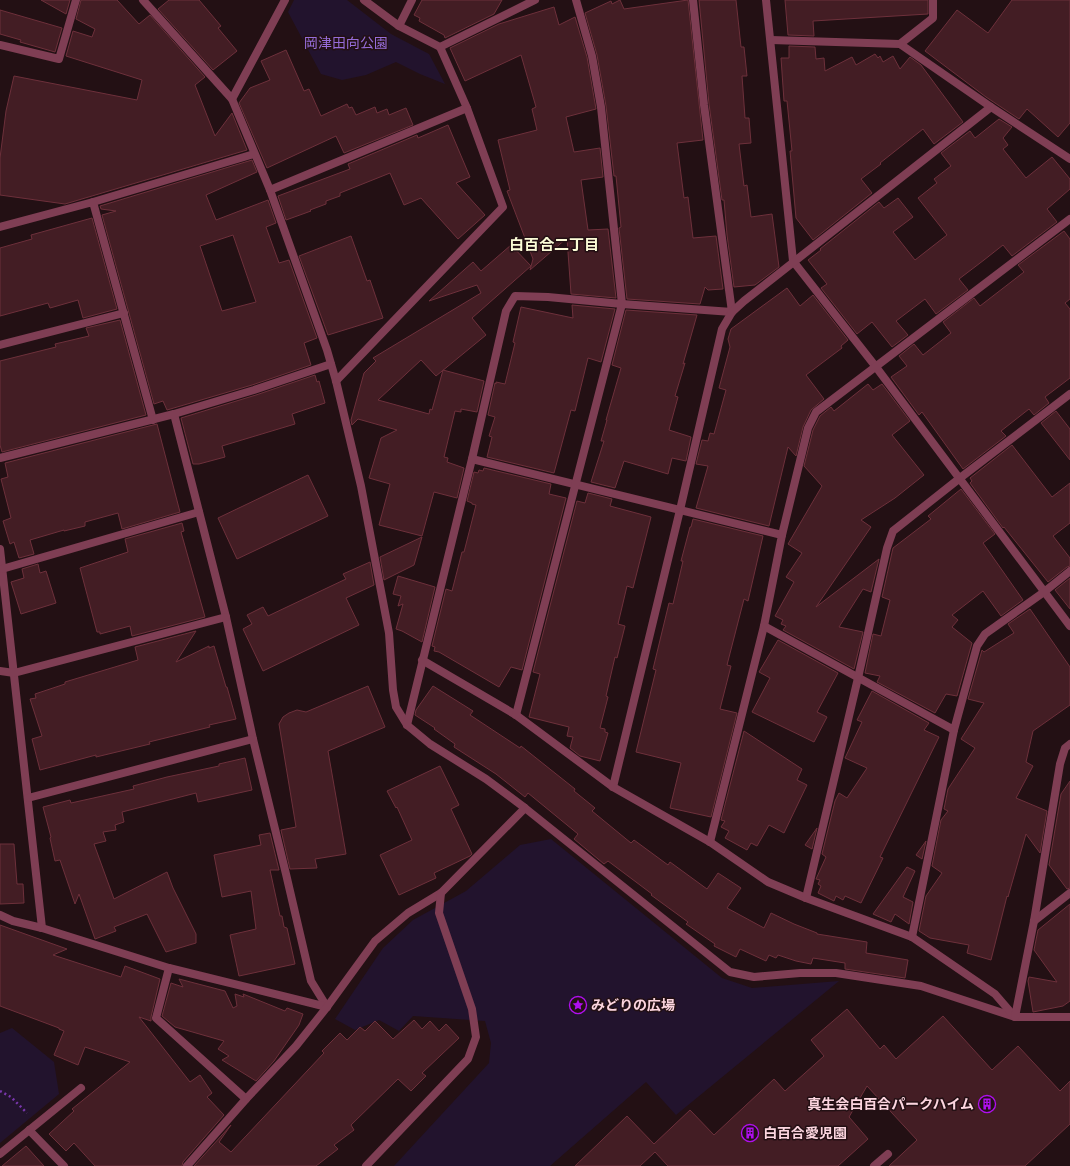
<svg xmlns="http://www.w3.org/2000/svg" width="1070" height="1166" font-family="'Varela Round','Noto Sans JP',sans-serif">
  <style>
    .green { fill: #22132d }
    .building { fill: #431d24; stroke: #6d303b; fill-rule: evenodd }
    .lines { fill: none; stroke-linecap: round; stroke-linejoin: round }
    .path { stroke: #7a37ae; stroke-width: 2.5; stroke-dasharray: 2 3; stroke-linecap: butt }
    .service { stroke: #7f3e54; stroke-width: 8 }
    .minor { stroke: #7f3e54; stroke-width: 8 }
    .tertiary { stroke: #7f3e54; stroke-width: 8 }
    .labels { text-anchor: middle; dominant-baseline: central; stroke-width: 3; stroke-linejoin: round; paint-order: stroke }
    .park-label { font-size: 14px; fill: #966dda; stroke: #231014 }
    .poi-label { font-size: 14px; font-weight: bold; fill: #fcd5df; stroke: #231014; text-anchor: start }
    .neighbourhood-label { font-size: 15px; font-weight: bold; fill: #fcfcd7; stroke: #231014 }
  </style>
  <rect width="100%" height="100%" fill="#231014"/>
  <g class="green">
    <path d="M294,0H347L391,34L429,54L445,84L420,74L396,62L366,75L342,80L321,74L288,12Z"/>
    <path d="M551,839L722,978L752,988L839,981L676,1115L646,1082L550,1166H394L489,1063L491,1043L485,1021L413,1016L399,1031L379,1020L355,1030L335,1019L383,948L413,920L466,891L520,845Z"/>
    <path d="M12,1028L54,1062L59,1094L0,1143V1033Z"/>
  </g>
  <g class="building">
    <path d="M41,0H70L66,14Z"/>
    <path d="M81,0H117L139,24L150,15L205,77L195,85L215,136L232,113L247,150L65,204L0,195V158L6,111L14,76L137,100L142,80L66,56L73,31L92,37L95,29L76,19Z"/>
    <path d="M169,0H199L221,26L218,28L237,51L213,70L158,9Z"/>
    <path d="M422,0H502L494,14L445,38L444,35L419,21L420,18L414,15Z"/>
    <path d="M620,0L624,9L688,0L703,140L677,143L684,198L688,197L693,238L716,236L723,289L708,290L705,287L700,304L627,299L619,228L621,227L616,176H614L606,106L597,55L585,13L611,1L612,4Z"/>
    <path d="M699,0H736L741,47H744L747,76H742L745,118H749L751,143L739,144L744,186L747,185L751,217L772,214L779,267L755,285L734,287L727,235L724,200H722L709,104Z"/>
    <path d="M785,0H928V14L813,21L814,36L788,35Z"/>
    <path d="M1012,0H1070V123L1058,137L1027,109L1019,119L986,97L925,51L957,10L988,33Z"/>
    <path d="M554,7L559,25L575,17L587,57L596,109L566,117L574,152L600,148L603,177L581,180L588,230L608,229L616,298L571,294L567,238L530,270L533,259L507,191L510,190L498,140L537,130L532,109L536,107L521,55L465,81L450,48L499,24Z"/>
    <path d="M0,10L62,28L55,52L20,42L21,40L0,34Z"/>
    <path d="M789,46L815,47L816,59L824,58L825,71L852,57L856,65L875,54L878,58L880,56L883,62L893,56L900,69L910,57L921,65L963,122L934,144L923,129L880,163L881,164L861,179L872,193L813,240L796,218L790,151H792L787,101H784L781,58H789Z"/>
    <path d="M286,50L304,91L309,89L321,116L347,104L349,108L352,107L356,115L375,107L377,113L387,109L389,115L406,108L413,125L344,153L336,136L267,168L239,103L250,88L270,80L261,61Z"/>
    <path d="M999,119L1012,127L1003,138L1008,145L1003,149L1026,178L1052,157L1070,179V189L1047,209L1057,222L1012,256L1003,245L984,260L959,279L968,290L936,314L925,299L896,321L908,335L892,347L872,322L857,334L821,288L827,284L808,260L821,250L820,249L879,202L884,208L898,198L913,217L893,232L915,260L947,235L918,198L937,183L934,179L951,166L941,153L970,131L975,138Z"/>
    <path d="M448,125L470,177L456,183L485,215L458,239L421,198L404,205L390,173L340,193V196L326,201V204L310,210L311,211L286,220L278,196L350,169L348,164L417,135L418,138Z"/>
    <path d="M252,160L257,172L206,195L216,220L268,200L276,223L266,227L279,263L289,260L317,338L304,343L311,365L252,385L167,410L163,401L154,404L102,215L116,211L101,209L100,206ZM233,235L256,302L222,311L200,246Z"/>
    <path d="M92,218L117,309L83,318L78,300L50,308L48,303L0,316V248L32,239L31,235Z"/>
    <path d="M1064,231L1070,239V299L1065,303L1070,309V378L1045,397L1049,403L1034,415L1029,409L1001,431L1006,436L963,469L922,412L919,415L891,377L907,366L899,356L914,344L923,355L951,333L943,322L974,298L980,306L1024,272L1018,265Z"/>
    <path d="M351,236L367,281L370,280L383,318L328,335L299,256Z"/>
    <path d="M511,245L531,266L472,318L486,335L436,376L421,360L378,400L429,414L430,409L432,410L443,370L484,381L477,412L461,409V412L455,411L444,457L448,458L447,462L464,468L457,498L434,492L422,536L379,525L390,484L369,478L381,438L397,430L358,419L352,425L351,420L364,373L376,361L373,358L481,293L477,285L429,301L473,262L481,271Z"/>
    <path d="M787,288L800,306L813,295L848,340L841,346L842,348L806,375L824,399L811,410L803,427L796,456L788,447L769,526L696,508L708,466L696,464L702,440L708,441L710,433L714,434L726,390L719,388L730,347L728,339L731,329Z"/>
    <path d="M572,305L615,309L601,362L588,358L575,411L571,410L554,473L487,457L492,437L489,436L495,417L488,415L495,383L496,384V382L505,384L515,343L513,342L521,307L573,318Z"/>
    <path d="M626,310L697,315L683,364L685,363L675,396L678,397L669,430L691,437L686,461L672,458L668,474L624,461L615,488L591,482L604,441H601L607,420H606L621,368L612,365Z"/>
    <path d="M120,320L146,415L2,452L0,445V361L56,347L55,344L89,336L86,328Z"/>
    <path d="M315,375L317,382L319,381L325,403L292,414L295,424L222,446L225,457L199,464H193L181,418L256,395Z"/>
    <path d="M868,384L873,390L882,384L910,421L892,435L924,475L895,498L861,520L871,527L816,607L879,559L871,592L863,589L839,627L863,632L854,669L783,630L786,626L781,624L783,620L775,616L794,582L786,577L802,553L788,544L822,486L804,466L813,430L820,416L831,407L834,411Z"/>
    <path d="M1056,411L1070,429V460L1041,423Z"/>
    <path d="M157,424L180,512L122,529L118,513L85,522V526L64,531V530L30,540L34,554L19,558L14,542L10,544L3,521L11,518L1,479L8,477L5,463Z"/>
    <path d="M1012,445L1052,497L1070,483V523L1053,536L1070,558V566L1067,567L1048,582L1004,527L1003,528L970,483L972,481L970,478Z"/>
    <path d="M484,468L551,484L549,494L566,498L522,670L511,667L499,687L439,652L434,651L435,647L432,646L446,589L452,591L462,552H464L476,505L472,504V503L467,501L474,472L478,473L479,470L483,471Z"/>
    <path d="M308,475L328,516L237,559L218,518Z"/>
    <path d="M961,489L995,534L983,543L1023,600L1001,616L983,591L952,615L958,620L952,627L972,643L957,696L946,694L935,713L877,682L880,676L865,673L873,634L881,636L890,600L882,597L893,548L931,519L928,516Z"/>
    <path d="M588,493L612,499L610,506L651,517L633,588L627,586L618,624L625,626L617,658L615,657L606,696L608,697L600,728L605,729V732L608,733L600,761L580,756L570,748L573,737L567,736L569,727L529,717L540,674L533,672L577,501L585,503Z"/>
    <path d="M693,519L763,536L748,601L744,599L727,665L731,666L720,709L737,713L711,817L670,808L681,763L636,752L656,670L653,669L669,603L673,604L683,561H681L690,527H691Z"/>
    <path d="M182,523L184,531L181,532L205,617L132,636L130,626L100,634V632H97L80,568L128,552L125,539Z"/>
    <path d="M422,537L414,565L384,580L380,557Z"/>
    <path d="M370,562L374,585L346,598L359,625L263,671L243,629L252,624L247,615L263,607L268,616L346,579L343,574Z"/>
    <path d="M38,564L40,573L46,571L56,603L21,614L11,582L24,578L22,569Z"/>
    <path d="M398,576L435,587L422,642L402,631L396,629L403,604L398,606L401,596L393,594Z"/>
    <path d="M1070,578V609L1055,590Z"/>
    <path d="M1030,609L1070,667V705L1033,731L1026,762L1033,766L1016,798L1047,811L1040,853L1026,834L1008,897L1007,896L991,960L967,953L969,945L930,938L919,931L926,896L942,873L932,866L941,820L948,811L944,809L948,789L975,748L961,739L984,703L968,699L982,650L984,652L1014,633L1008,624Z"/>
    <path d="M196,631L176,662L209,646V648L214,646L226,687H227L236,719L209,725L210,727L149,742L150,744L96,757V755L40,770L32,739L42,736L30,699L36,698L35,694L65,684V682L138,660L135,647Z"/>
    <path d="M778,640L838,673L817,712L827,717L814,742L752,712L770,678L759,672Z"/>
    <path d="M368,686L385,727L328,751L346,854L315,859L317,868L290,869L281,830L296,827L279,724L283,717L289,713L297,710L306,712Z"/>
    <path d="M433,686L473,711L470,715L520,748L521,746L575,789L574,791L595,808L592,811L631,843L634,840L668,865L670,862L707,889L718,873L741,888L727,908L764,928L771,913L794,924L817,933V934L867,942L866,953L908,960L905,978L845,969V963L813,958L811,964L796,961L778,955L776,958L769,955L766,961L740,949L736,957L714,946L715,944L686,924L688,922L651,895L652,894L608,861L604,864L574,839L578,834L528,793L525,797L496,774L454,747L455,744L434,729L435,728L415,715L416,710Z"/>
    <path d="M872,691L929,723L924,730L939,737L880,857L883,858L861,903L845,896L843,900L836,896L834,901L818,893L821,886L818,884L820,880L816,879L826,857L822,854L835,801L839,793L847,798L867,768L845,758L862,722L857,720Z"/>
    <path d="M744,731L802,769L797,780L807,785L784,833L769,825L757,846L751,843L747,850L725,838L729,831L721,827L725,821L721,820Z"/>
    <path d="M245,758L252,790L198,802L196,793L122,812L124,822L115,825L116,830L103,832L106,841L94,844L114,899L167,872L173,888L196,934V943L166,952L147,914L114,927L116,931L95,939L79,894L75,904L60,860L55,861L50,838L51,837L43,807L70,800L71,803L134,789L133,786L167,777L219,766V764Z"/>
    <path d="M440,766L459,805L451,809L472,854L470,856L434,873L436,878L399,895L380,855L412,840L397,807L396,808L387,791Z"/>
    <path d="M1070,781V888L1067,889L1049,865L1061,794Z"/>
    <path d="M817,828L812,849L805,845Z"/>
    <path d="M270,833L279,870H270L280,916H282L284,927L287,928L295,964L239,976L230,935L256,929L251,891L222,897L214,855L261,845L259,835Z"/>
    <path d="M926,841L922,859L916,855Z"/>
    <path d="M0,844H14L17,884H23L24,903L0,904Z"/>
    <path d="M907,867L915,871L903,897L913,902L909,924L895,914L891,922L873,914Z"/>
    <path d="M1070,904V1001L1063,1006L1033,1012L1028,981L1029,977L1057,982L1034,950L1038,930Z"/>
    <path d="M0,925L67,949L53,955L121,977L125,966L160,979L151,1017V1021L139,1017L190,1082L200,1075L212,1093L207,1097L224,1115L183,1162L182,1166H95L74,1143L66,1151L49,1134L74,1111L72,1109L130,1062L85,1047L78,1065L54,1055L64,1031L59,1029V1028L0,1006Z"/>
    <path d="M179,979L225,991L233,1008L237,1006L235,994L244,997L243,994L285,1011L287,1008L303,1014L299,1025L274,1061L256,1081L222,1060L229,1056L218,1049L224,1041L175,1027L162,1016L171,983L183,987Z"/>
    <path d="M847,1009L880,1049L884,1045L896,1059L943,1016L992,1070L1018,1046L1060,1091L1070,1081V1124L1025,1166H889L917,1140L867,1086L849,1117L868,1139L838,1166H668L655,1152L640,1166H575L627,1116L654,1144L690,1110L714,1135L774,1079L785,1091L824,1056L811,1040Z"/>
    <path d="M414,1020L422,1029L430,1021L439,1031L446,1024L459,1038L422,1073L426,1076L411,1091L398,1079L351,1125L354,1130L334,1145L338,1149L316,1166H194L231,1125L219,1142L231,1152L324,1053L322,1051L340,1033L347,1040L360,1027L365,1031L375,1021L393,1039Z"/>
    <path d="M26,1146L44,1166H2Z"/>
  </g>
  <g class="lines">
    <path class="path" d="M0,1091L11,1097L27,1113"/>
    <path class="service" d="M874,1166L888,1154"/>
    <g class="minor">
      <path d="M143,0L232,99L270,190L327,350L336,381L361,486L389,633L393,690L396,707L407,725L430,744L486,779L525,808L730,972L754,977L800,973H836L921,986L1015,1017H1070"/>
      <path d="M364,0L399,26L440,47L535,0"/>
      <path d="M766,0L793,261L876,367L1070,626"/>
      <path d="M399,26L412,0"/>
      <path d="M771,40L900,44L991,107L1070,159"/>
      <path d="M900,44L933,18V0"/>
      <path d="M0,45L59,59L76,0"/>
      <path d="M440,47L467,108"/>
      <path d="M232,99L285,0"/>
      <path d="M270,190L467,108L503,207L336,381"/>
      <path d="M93,202L254,154"/>
      <path d="M0,227L93,202L153,420"/>
      <path d="M0,345L124,313"/>
      <path d="M174,414L226,617L253,739L286,874L311,981L327,1007"/>
      <path d="M0,458L174,414L254,390L331,364"/>
      <path d="M472,459L782,535L764,626L710,842"/>
      <path d="M782,535L808,428L816,412L1070,219"/>
      <path d="M0,549L42,928"/>
      <path d="M2,569L199,512"/>
      <path d="M764,626L954,730L977,646L985,634L1044,592L1070,571"/>
      <path d="M422,660L516,715L613,787L710,842L768,882L806,898L912,937L995,994L1014,1016"/>
      <path d="M0,671L14,673L226,617"/>
      <path d="M516,715L622,304L601,107L592,56L576,0"/>
      <path d="M407,725L472,459L506,311L515,296L548,297L622,304L732,312L704,105L693,0"/>
      <path d="M613,787L680,510L722,329L732,312L744,301L991,107"/>
      <path d="M28,798L253,739"/>
      <path d="M806,898L858,678L887,548L893,531L960,478L1070,394"/>
      <path d="M0,915L13,921L42,928L169,968L327,1007"/>
      <path d="M1034,921L1070,893"/>
      <path d="M912,937L954,730"/>
      <path d="M169,968L156,1018L246,1099"/>
      <path d="M1015,1017L1034,921L1060,764L1065,748L1070,744"/>
      <path d="M29,1130L64,1166"/>
      <path d="M0,1154L81,1088"/>
      <path d="M187,1166L246,1099L296,1046L327,1007L375,941L408,913L441,893"/>
    </g>
    <path class="tertiary" d="M366,1166L468,1059L476,1037L472,1009L439,913L441,893L525,808"/>
  </g>
  <defs>
    <g id="sight-ring" transform="scale(0.9)"><circle r="9.5" fill="#231014" stroke="#b00fee" stroke-width="1.5"/><path d="M0-6L1.8-2.2L6-1.7L2.9 1.2L3.7 5.4L0 3.3L-3.7 5.4L-2.9 1.2L-6-1.7L-1.8-2.2Z" fill="#b00fee"/></g>
    <g id="building-ring" transform="scale(0.9)"><circle r="9.5" fill="#231014" stroke="#b00fee" stroke-width="1.5"/><path d="M-4-6H4V6H1V3H-1V6H-4ZM-2.5-4.3h1.7v1.8h-1.7ZM.8-4.3h1.7v1.8H.8ZM-2.5-1h1.7V.8h-1.7ZM.8-1h1.7V.8H.8Z" fill="#b00fee"/></g>
  </defs>
  <g fill-rule="evenodd">
    <use href="#sight-ring" x="578" y="1005"/>
    <use href="#building-ring" x="987" y="1104"/>
    <use href="#building-ring" x="750" y="1133"/>
  </g>
  <g class="labels">
    <g class="park-label">
      <text x="346" y="43">岡津田向公園</text>
    </g>
    <g class="poi-label">
      <text x="591" y="1005">みどりの広場</text>
      <text x="974" y="1104" text-anchor="end">真生会白百合パークハイム</text>
      <text x="763" y="1133">白百合愛児園</text>
    </g>
    <g class="neighbourhood-label">
      <text x="554" y="245">白百合二丁目</text>
    </g>
  </g>
</svg>
